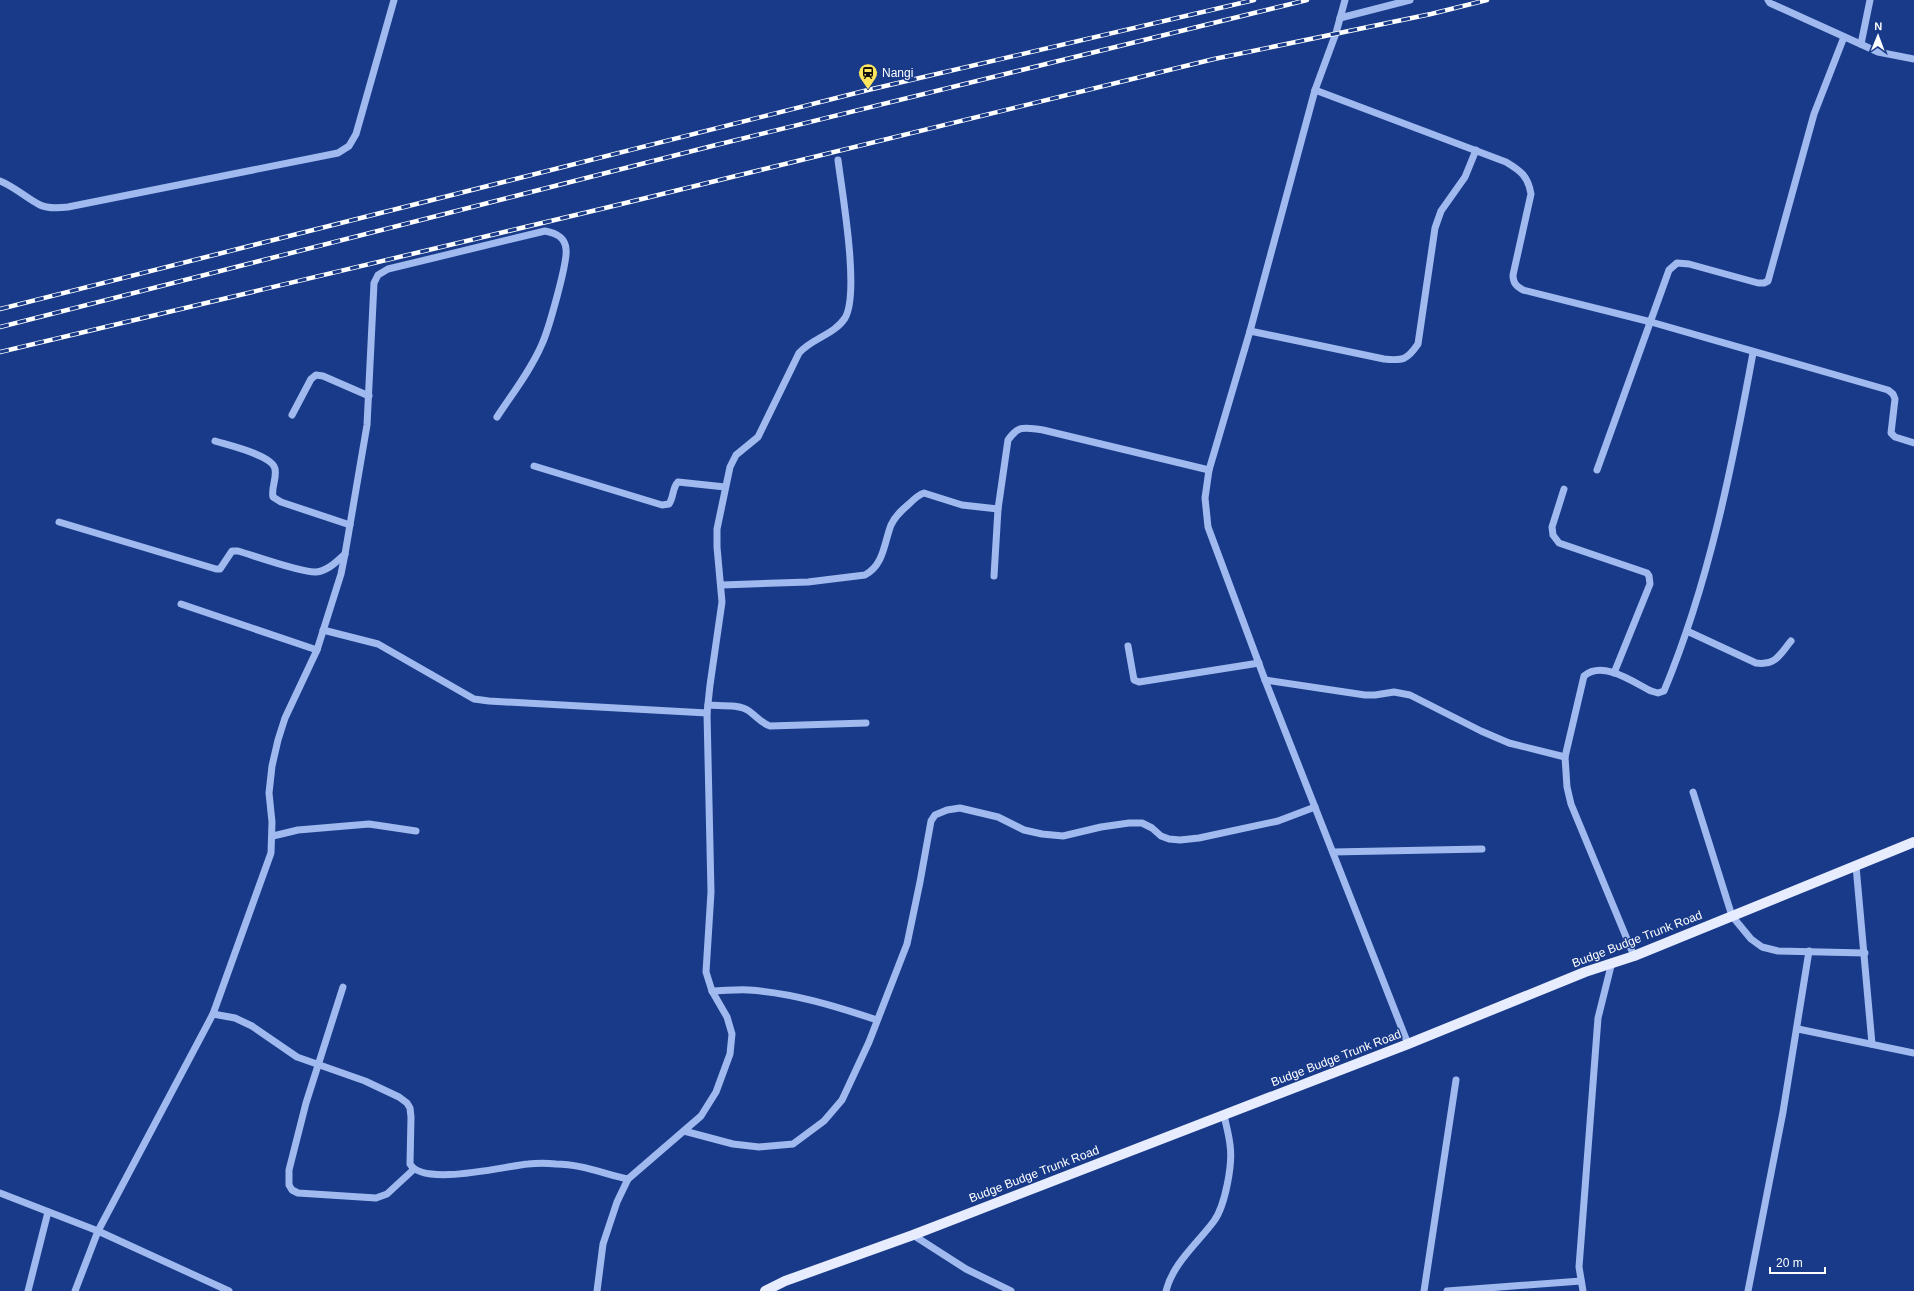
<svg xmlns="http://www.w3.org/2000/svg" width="1914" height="1291" font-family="Arial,sans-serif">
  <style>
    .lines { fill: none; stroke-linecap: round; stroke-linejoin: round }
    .minor { stroke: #a0b9ee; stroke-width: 7 }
    .major { stroke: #e7edff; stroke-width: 10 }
    .rail-casing { stroke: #fff; stroke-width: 4.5 }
    .rail { stroke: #183a89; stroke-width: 3; stroke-dasharray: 9; stroke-linecap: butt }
    .labels { text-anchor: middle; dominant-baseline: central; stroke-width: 3; stroke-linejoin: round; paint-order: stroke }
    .poi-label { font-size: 12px; fill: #fff; stroke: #183a89; text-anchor: start }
    .street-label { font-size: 12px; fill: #fff; stroke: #183a89 }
  </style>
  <rect width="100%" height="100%" fill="#183a89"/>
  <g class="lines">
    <g class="minor">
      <path d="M1345,0L1336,33L1315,90L1250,331L1209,470L1205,498L1208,527L1265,680L1408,1044"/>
      <path d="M1768,0L1770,3L1878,52L1914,59"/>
      <path d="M1340,18L1410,0"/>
      <path d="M1861,44L1870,0"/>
      <path d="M1315,90L1506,162C1521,171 1528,176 1531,194L1513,275C1513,283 1516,286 1523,290L1651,322L1888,390L1893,394L1895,399L1891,433L1895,437L1914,443"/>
      <path d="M0,181C15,187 26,198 40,205C48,209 59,208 68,207L338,153L349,146L356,134L394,0"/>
      <path d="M1250,331L1384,359C1403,361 1407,360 1418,344L1435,228L1441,211L1465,177L1476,150"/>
      <path d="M292,415L311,379L316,375L323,376L369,396"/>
      <path d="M215,441C227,445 273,455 275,469C277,479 271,487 273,497L281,502L350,525"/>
      <path d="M534,466L662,505L669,504C674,497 672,488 678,482L725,487"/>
      <path d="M1597,470L1669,270L1677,263L1689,264L1758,283H1764L1768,281L1814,114L1844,37"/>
      <path d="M1564,489L1552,527L1553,535L1559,543L1647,573L1649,576L1650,584L1614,673"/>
      <path d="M59,522L216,569H220L232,551H238C255,556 302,573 316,572C328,571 337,561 345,554"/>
      <path d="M994,576L998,509"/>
      <path d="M722,585L808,582L865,575C884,565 884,543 891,525C895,516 902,510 909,504C914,499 918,495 924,493L962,505L998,509L1008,440C1019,424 1026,428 1043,430L1209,470"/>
      <path d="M181,604L317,650"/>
      <path d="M323,630L378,644L474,699L489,701L707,713"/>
      <path d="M1687,631L1756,663C1776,666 1780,654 1791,641"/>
      <path d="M1128,646L1134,680L1139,682L1259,663"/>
      <path d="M1265,680L1365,695H1375L1394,692L1410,695L1481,731L1509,743L1565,757"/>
      <path d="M708,705C720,706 739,704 749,711C757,717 761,723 770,726L866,723"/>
      <path d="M1693,792L1732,916L1751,939L1762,947L1778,951L1865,953"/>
      <path d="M273,836L298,830L369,824L416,831"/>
      <path d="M1333,852L1482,849"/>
      <path d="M1856,866L1872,1044"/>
      <path d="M1634,956L1571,804L1567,787L1565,757L1584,676C1603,660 1633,682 1651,691L1658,693L1664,691C1709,583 1732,467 1753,353"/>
      <path d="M343,987L306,1103L289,1170V1185L292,1190L298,1193L376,1198L387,1194L413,1170"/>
      <path d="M712,991C724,991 737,989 749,990C793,993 835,1006 877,1020"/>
      <path d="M213,1014L235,1018L252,1026L297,1057L365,1081L399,1097L407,1103L410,1108L411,1117L410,1164C423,1187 505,1166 528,1164C537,1163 547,1163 556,1164C580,1164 605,1174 628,1179"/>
      <path d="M1798,1029L1914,1053"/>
      <path d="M684,1131L733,1144L759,1147L793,1144L824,1121L842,1100L869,1042L907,944L920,882L931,821L935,815L947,810L960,808L998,817L1024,830L1042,834L1063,836L1101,827L1129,823H1142L1152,828L1161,836L1169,839L1180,840L1199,838L1278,821L1315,807"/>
      <path d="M0,1193L98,1231L229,1291"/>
      <path d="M913,1235L966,1269L1011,1291"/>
      <path d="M28,1291L48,1212"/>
      <path d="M75,1291L98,1231L213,1014L271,853L272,822L269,793L272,766L278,740L285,718L317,650L341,574L345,554L367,425L374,283L378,275L388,269L545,231C556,233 565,237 566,249C568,262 548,331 542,344C531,370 512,394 497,417"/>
      <path d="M597,1291L603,1244L617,1202L628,1179L701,1116L716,1092L730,1054L732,1034L727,1017L712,991L706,972L711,892L707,713L710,685L722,602L717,547V529L730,467L736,455L758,437L799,353C812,338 834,335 845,318C860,293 842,192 838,160"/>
      <path d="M1166,1291C1173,1263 1197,1244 1214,1221C1225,1206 1233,1164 1230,1145C1229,1135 1226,1125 1224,1115"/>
      <path d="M1424,1291L1456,1080"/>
      <path d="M1447,1291L1581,1281"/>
      <path d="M1583,1291L1579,1267L1598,1018L1612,962"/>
      <path d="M1748,1291L1783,1112L1809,951"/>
    </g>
    <path class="major" d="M765,1291L785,1281L913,1235L1408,1044L1585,972L1634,956L1914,842"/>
    <g class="rail-casing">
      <g id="rail">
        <path d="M0,309L868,90L1254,0"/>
        <path d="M0,327L712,146L1307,0"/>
        <path d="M0,352L605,208L1214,59L1431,14L1487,0"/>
      </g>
    </g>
    <use href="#rail" class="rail"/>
  </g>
  <defs>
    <g id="station-pin" transform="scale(1)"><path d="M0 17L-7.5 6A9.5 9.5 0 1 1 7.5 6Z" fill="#ffe65d" stroke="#183a89"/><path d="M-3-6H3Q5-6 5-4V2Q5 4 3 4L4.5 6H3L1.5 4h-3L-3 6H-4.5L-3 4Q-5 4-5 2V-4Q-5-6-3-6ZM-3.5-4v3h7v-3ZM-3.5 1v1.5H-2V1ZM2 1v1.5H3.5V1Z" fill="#111"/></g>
  </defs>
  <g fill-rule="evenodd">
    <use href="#station-pin" x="868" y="73"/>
  </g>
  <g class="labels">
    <g class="poi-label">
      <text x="882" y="73">Nangi</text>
    </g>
    <g class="street-label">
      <text transform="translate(1637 939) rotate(-21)">Budge Budge Trunk Road</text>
      <text transform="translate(1336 1058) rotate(-21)">Budge Budge Trunk Road</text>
      <text transform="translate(1034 1174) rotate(-21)">Budge Budge Trunk Road</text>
    </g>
  </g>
  <g transform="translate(1878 36) rotate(1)" stroke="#183a89" stroke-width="3" paint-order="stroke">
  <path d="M0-3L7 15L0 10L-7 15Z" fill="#ffffff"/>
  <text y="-6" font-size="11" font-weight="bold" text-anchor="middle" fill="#ffffff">N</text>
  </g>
  <path d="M1770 1267v6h55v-6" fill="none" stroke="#ffffff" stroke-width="2"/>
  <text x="1776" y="1267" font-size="12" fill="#ffffff" stroke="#183a89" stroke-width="3" paint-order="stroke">20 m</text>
</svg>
